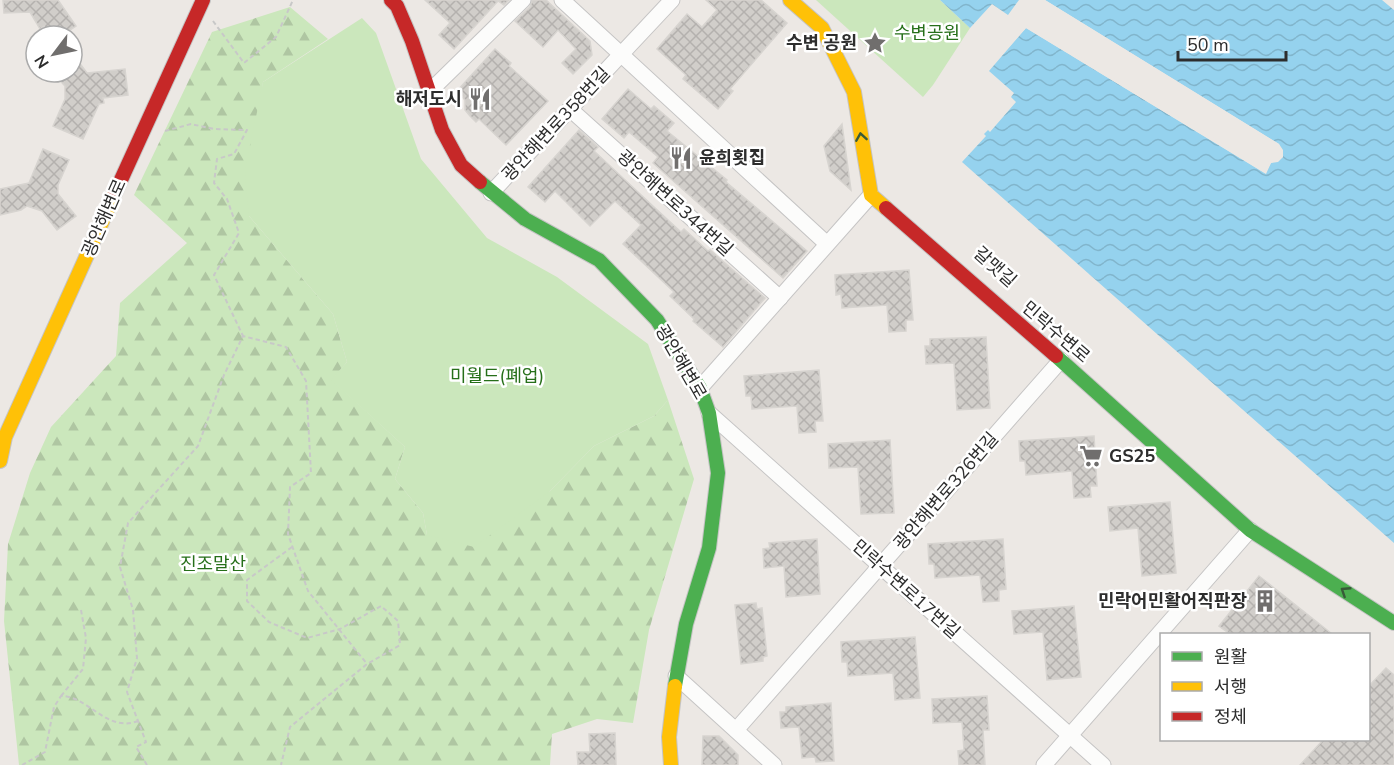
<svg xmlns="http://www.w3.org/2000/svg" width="1394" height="765" font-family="'Nunito Sans','Noto Sans KR',sans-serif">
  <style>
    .forest { fill: url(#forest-firs) }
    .park { fill: #cbe7bc }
    .water { fill: url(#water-waves) }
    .pier { fill: #ece8e4 }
    .building { fill: url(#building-cross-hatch); stroke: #d7d4d0; stroke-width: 1.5 }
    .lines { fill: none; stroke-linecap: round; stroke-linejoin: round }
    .street-casing { stroke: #c5c4c4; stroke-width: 17 }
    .fast-casing { stroke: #c5c4c4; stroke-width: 16 }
    .slow-casing { stroke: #c5c4c4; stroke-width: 16 }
    .jam-casing { stroke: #c5c4c4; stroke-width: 16 }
    .path { stroke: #c8c8c8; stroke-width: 2; stroke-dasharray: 4.5 3; stroke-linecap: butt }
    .street { stroke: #fcfcfb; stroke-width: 15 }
    .fast { stroke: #4caf50; stroke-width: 14 }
    .slow { stroke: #ffc107; stroke-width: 14 }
    .jam { stroke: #c62828; stroke-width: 14 }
    .oneway { stroke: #385a39 }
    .labels { text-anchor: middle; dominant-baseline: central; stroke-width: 5; stroke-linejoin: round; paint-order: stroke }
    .park-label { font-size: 18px; fill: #266f19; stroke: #fff }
    .poi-label { font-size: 18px; font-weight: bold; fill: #2d2d2d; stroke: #fff; text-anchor: end }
    .street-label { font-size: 18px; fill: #2d2d2d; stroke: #fff }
  </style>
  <defs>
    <pattern id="forest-firs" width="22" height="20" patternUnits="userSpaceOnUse" patternTransform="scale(1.5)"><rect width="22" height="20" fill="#cbe7bc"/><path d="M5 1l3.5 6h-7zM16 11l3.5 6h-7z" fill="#afc6a2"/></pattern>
    <pattern id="water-waves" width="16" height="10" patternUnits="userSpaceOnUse" patternTransform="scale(1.5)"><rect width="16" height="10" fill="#95d2ee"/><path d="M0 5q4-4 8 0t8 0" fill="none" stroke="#81b5cc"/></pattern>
    <pattern id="building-cross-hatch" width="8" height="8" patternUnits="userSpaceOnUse" patternTransform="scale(1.5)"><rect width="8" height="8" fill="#d1ceca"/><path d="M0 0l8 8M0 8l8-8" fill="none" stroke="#b4b1ae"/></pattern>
  </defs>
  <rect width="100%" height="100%" fill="#ece8e4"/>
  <path class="forest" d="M290,7L328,39L263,82L249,216L333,314L347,362L332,380L405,447L395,479L423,513L427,535L550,491L594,446L654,416L668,400L694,479L649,630L633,723L597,719L552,734L550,765H19L4,621L8,544L30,473L51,427L116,356L120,303L187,243L134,195L212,32Z"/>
  <g class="park">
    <path d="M816,0H940L970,28L933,85L923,97Z"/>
    <path d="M362,18L376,33L421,159L487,238L557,277L648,344L668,400L654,416L594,446L550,491L474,547L427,535L423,513L395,479L405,447L331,380L347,362L333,314L249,216L245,172L263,82Z"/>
  </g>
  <g class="water">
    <path d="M940,0H1019L1008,15L992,4L970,28Z"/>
    <path d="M1045,0H1382L1394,10V543L962,162L986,136L984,134L988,130L990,132L1016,102L1011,97L1014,93L989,71L1026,28L1265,173L1271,163L1283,157L1279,144Z"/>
  </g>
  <path class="pier" d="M1042,0H1045L1279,144L1283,150V157L1278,162L1271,163L1266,174L1026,28L1001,56L999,54L1024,26L1027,25L1265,169L1269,160L1276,159L1280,155V151L1278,147Z"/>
  <g class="building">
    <path d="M3,0H58L76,26L61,36H50L44,26L40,29L30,12L4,13Z"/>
    <path d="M425,0H509L504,5L498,1L454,49L439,35L450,23Z"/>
    <path d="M532,0H546L590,41L592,55L573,74L562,63L576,49L558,30L543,47L515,21L530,7Z"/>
    <path d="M706,0H761L787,23L730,89L733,91L718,109L683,79L686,75L657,49L687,14L702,27L717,10Z"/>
    <path d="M495,49L511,63L509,66L548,101L506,145L479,119L476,122L470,116L465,110V100L457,91Z"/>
    <path d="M72,53L87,73L125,69L128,95L103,98L104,103L99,104L83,139L53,126L65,99V86L52,72H72Z"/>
    <path d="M628,89L651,109L654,106L674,123L667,131L727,180L726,182L752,204L807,251L783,278L653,163L658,157L629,132L624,138L602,119Z"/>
    <path d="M842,124L851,190L830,171L824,146Z"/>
    <path d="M579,130L598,147L594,151L654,207L681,232L684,229L708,251L710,250L765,298L723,347L693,321L694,319L670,296L674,292L623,244L641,225L615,201L590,226L555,191L545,202L528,187Z"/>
    <path d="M43,149L69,160L58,185V194L76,216L57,230L42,211L27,206L21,210L0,215V189L29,183Z"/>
    <path d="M909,270L913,320H906V331L889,332L887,305L842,308L841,294L836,295L835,275Z"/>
    <path d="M986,337L990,408L957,410L954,363L926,364L925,346H930V339Z"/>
    <path d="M819,370L823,421H815L816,432L799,433L797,406L752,409L751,396H746L744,376Z"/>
    <path d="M1094,436L1097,486H1090L1091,497L1074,498L1072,471L1026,475L1025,461H1020L1019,441Z"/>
    <path d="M890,440L894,513L861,514L858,467L829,468L828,444Z"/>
    <path d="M1170,502L1176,573L1142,576L1138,528L1110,531L1108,507Z"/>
    <path d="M817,539L820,594L786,597L784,566L764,568L763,549L770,548L769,543Z"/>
    <path d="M1003,539L1006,589L999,590V601L983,602L980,575L935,578L934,564H929L928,544Z"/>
    <path d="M1259,576L1332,634H1230L1219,626Z"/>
    <path d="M756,603L757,609L762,608L767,656L763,657V661L741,664L735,605Z"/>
    <path d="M1074,606L1081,677L1047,680L1043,632L1014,634L1012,611Z"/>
    <path d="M915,637L920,698L895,700L893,673L848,676L847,662H842L841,642Z"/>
    <path d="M1386,668L1394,675V765H1300L1323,740H1368V687Z"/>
    <path d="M987,696L989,730H983L985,765H959L958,751L964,750L962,722L933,723L932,699Z"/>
    <path d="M831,703L834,761L816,762L815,757L802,758L799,727L781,728L780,712H786V707Z"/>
    <path d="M615,733L616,765H578L577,752H590L589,734Z"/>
    <path d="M703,736H719L738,755V765H702Z"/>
  </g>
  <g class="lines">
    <g class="street-casing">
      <g id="street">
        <path d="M562,0L827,244"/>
        <path d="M430,91L523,0"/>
        <path d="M570,109L780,298"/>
        <path d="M491,193L672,0"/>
        <path d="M700,388L871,195"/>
        <path d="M709,413L1103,765"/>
        <path d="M676,676L774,765"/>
        <path d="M736,730L1061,360"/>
        <path d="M1044,765L1250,530"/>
      </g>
    </g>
    <g class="fast-casing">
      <g id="fast">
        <path d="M480,182L525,219L599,260L657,320L700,388L709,413L718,473L709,548L686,624L675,686"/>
        <path d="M1056,356L1250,530L1394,623"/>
      </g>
    </g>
    <g class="slow-casing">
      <g id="slow">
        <path d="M790,0L822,28L854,92L871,195L886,208"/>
        <path d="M0,461L5,437L115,193"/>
        <path d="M671,765L669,737L675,686"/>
      </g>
    </g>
    <g class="jam-casing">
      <g id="jam">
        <path d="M391,0L397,6L412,41L442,130L461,165L480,182"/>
        <path d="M115,193L203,0"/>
        <path d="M886,208L1056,356"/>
      </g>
    </g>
    <g class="path">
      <path d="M213,21L244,63L276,37L293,0"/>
      <path d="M165,131L191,124L214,129L247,130L234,154L217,159L214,183L227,199L239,233L214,275L243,336"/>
      <path d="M292,547L247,580V601L269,622L307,638L340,629L381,606L398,621L400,645L367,664"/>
      <path d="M61,696L83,669L86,638L81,610"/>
      <path d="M22,765L45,752L54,707L61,696C89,696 106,733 138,721"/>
      <path d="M147,765L136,747L146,742L127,692L137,658L133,610L120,567L128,523L198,446L224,375L243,336L286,347L306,381L311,473L290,487L288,534L308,591L367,664L290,727L281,765"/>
    </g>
    <use href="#street" class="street"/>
    <use href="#fast" class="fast"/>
    <use href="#slow" class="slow"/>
    <use href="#jam" class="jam"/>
  </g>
  <defs><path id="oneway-chevron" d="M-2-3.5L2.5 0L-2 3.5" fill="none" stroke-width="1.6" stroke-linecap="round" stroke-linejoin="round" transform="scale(1.5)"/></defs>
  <g class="oneway">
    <use href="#oneway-chevron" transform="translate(861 137) rotate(-99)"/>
    <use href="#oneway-chevron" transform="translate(1345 591) rotate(-147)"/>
  </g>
  <defs>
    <g id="sight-bare" transform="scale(1.8)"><path d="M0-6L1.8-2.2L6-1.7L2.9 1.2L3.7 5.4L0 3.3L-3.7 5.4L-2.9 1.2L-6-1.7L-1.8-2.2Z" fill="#706e6d" stroke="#fff" stroke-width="2.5" paint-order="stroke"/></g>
    <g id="restaurant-bare" transform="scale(1.8)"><path d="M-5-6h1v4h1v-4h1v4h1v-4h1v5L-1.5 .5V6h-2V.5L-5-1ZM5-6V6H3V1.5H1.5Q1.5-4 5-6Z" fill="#706e6d" stroke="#fff" stroke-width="2.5" paint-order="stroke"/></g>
    <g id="supermarket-bare" transform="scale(1.8)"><path d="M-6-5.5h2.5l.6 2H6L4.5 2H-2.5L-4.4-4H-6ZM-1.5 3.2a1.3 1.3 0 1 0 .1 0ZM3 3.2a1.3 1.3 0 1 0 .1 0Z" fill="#706e6d" stroke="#fff" stroke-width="2.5" paint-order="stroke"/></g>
    <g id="building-bare" transform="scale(1.8)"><path d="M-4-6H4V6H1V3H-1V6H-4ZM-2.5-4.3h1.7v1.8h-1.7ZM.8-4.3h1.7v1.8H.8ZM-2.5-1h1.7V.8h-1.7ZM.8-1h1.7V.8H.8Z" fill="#706e6d" stroke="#fff" stroke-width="2.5" paint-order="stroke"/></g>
  </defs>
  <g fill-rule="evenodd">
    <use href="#sight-bare" x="875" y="43"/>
    <use href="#restaurant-bare" x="480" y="99"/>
    <use href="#restaurant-bare" x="681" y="158"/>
    <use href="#supermarket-bare" x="1091" y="456"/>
    <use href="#building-bare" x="1265" y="601"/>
  </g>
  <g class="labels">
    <g class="park-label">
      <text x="927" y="33">수변공원</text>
      <text x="497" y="376">미월드(폐업)</text>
      <text x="213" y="564">진조말산</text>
    </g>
    <g class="poi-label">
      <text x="857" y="43">수변 공원</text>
      <text x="462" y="99">해저도시</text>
      <text x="699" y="158" text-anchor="start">윤희횟집</text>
      <text x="1109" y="456" text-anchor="start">GS25</text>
      <text x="1247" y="601">민락어민활어직판장</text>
    </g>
    <g class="street-label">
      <text transform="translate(556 124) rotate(-47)">광안해변로358번길</text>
      <text transform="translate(675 203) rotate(42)">광안해변로344번길</text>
      <text transform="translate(104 218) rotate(-66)">광안해변로</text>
      <text transform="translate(995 267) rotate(42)">갈맷길</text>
      <text transform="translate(1056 332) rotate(41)">민락수변로</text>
      <text transform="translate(681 362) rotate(60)">광안해변로</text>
      <text transform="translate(946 491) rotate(-49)">광안해변로326번길</text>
      <text transform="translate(906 589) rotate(42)">민락수변로17번길</text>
    </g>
  </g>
  <rect x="1160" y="633" width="210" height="108" fill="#ffffff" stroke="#ababab" stroke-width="1.5"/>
  <rect x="1172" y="652" width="30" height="9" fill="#4caf50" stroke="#ababab" stroke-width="1.5"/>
  <text x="1214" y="663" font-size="18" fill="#2d2d2d">원활</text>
  <rect x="1172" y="682" width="30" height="9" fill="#ffc107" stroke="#ababab" stroke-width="1.5"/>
  <text x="1214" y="693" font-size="18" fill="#2d2d2d">서행</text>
  <rect x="1172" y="712" width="30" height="9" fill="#c62828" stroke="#ababab" stroke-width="1.5"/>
  <text x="1214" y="723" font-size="18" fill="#2d2d2d">정체</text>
  <g transform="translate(54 54) rotate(238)"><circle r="28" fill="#ffffff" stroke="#ababab" stroke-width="1.5"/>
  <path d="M0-4.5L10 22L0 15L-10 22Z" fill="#706e6d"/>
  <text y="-9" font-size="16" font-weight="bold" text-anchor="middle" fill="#2d2d2d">N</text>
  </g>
  <path d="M1178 51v9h108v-9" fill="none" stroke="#2d2d2d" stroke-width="3"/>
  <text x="1187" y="51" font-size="18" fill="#2d2d2d" stroke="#ffffff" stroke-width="4.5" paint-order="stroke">50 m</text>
</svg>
